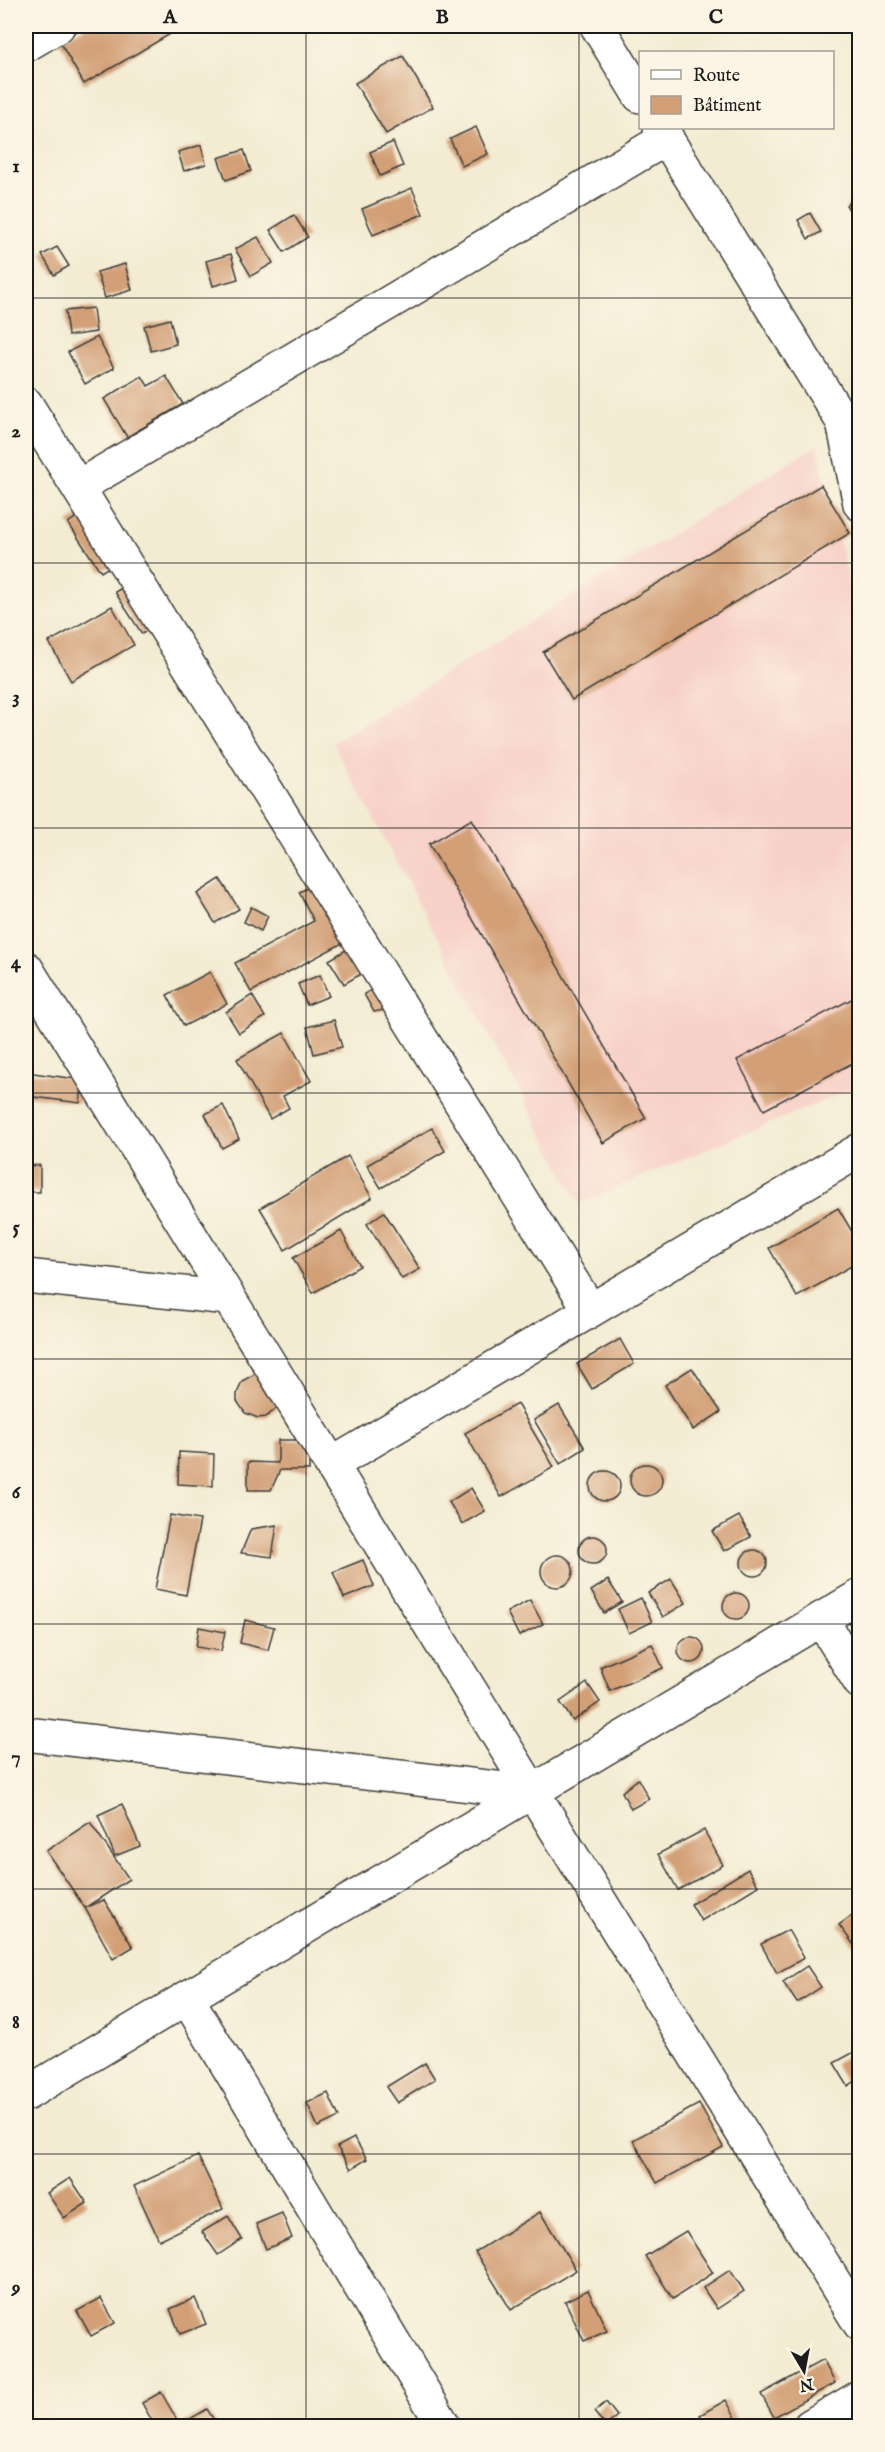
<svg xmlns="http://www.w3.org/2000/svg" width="885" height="2452" font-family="'IM FELL English',serif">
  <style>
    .built { fill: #f7d1c8 }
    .building { fill: #d29f76 }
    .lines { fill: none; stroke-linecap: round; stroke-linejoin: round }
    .minor-casing { stroke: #3c3b37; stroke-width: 36 }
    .minor { stroke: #fff; stroke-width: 33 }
    .grid { fill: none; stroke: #1c1c1c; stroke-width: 1.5; stroke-opacity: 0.55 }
    .neatline { fill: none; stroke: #1c1c1c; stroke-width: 2 }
    .grid-label { font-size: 20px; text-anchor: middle; font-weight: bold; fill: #1c1c1c }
  </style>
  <rect width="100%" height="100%" fill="#fcf5e5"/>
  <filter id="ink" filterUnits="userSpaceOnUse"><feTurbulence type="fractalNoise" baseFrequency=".0167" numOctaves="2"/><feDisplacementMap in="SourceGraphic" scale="12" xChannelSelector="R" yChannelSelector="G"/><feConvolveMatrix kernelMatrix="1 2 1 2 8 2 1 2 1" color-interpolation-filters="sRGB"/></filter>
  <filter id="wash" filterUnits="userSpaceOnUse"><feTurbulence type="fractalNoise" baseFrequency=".008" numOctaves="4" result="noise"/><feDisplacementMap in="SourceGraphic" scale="24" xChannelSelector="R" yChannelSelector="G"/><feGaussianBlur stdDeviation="1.35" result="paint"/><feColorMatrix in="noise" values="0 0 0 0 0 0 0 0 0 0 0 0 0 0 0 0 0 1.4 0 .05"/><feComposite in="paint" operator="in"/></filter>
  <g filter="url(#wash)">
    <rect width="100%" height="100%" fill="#f3ecd3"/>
    <path class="built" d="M817,445L859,625V1086L579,1203L333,743Z"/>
    <g id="blocks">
      <g class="building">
        <path d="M86,26H168L172,33L84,84L59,41Z"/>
        <path d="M403,56L433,107L386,134L355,83Z"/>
        <path d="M476,127L488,154L462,166L450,139Z"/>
        <path d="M393,142L403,166L380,176L370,152Z"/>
        <path d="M201,145L206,164L184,171L178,152Z"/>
        <path d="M244,150L251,171L226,180L218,158Z"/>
        <path d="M412,188L423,214L373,235L362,209Z"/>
        <path d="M860,196V227L846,205Z"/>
        <path d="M810,213L821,232L808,239L798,220Z"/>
        <path d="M294,215L308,237L284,252L270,230Z"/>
        <path d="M258,237L273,263L251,276L235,249Z"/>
        <path d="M57,247L69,266L54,275L42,255Z"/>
        <path d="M231,254L238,279L213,286L206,261Z"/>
        <path d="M125,264L132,290L105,298L97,272Z"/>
        <path d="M93,308L96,332L68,336L65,311Z"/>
        <path d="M170,319L176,344L151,351L144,326Z"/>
        <path d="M97,337L114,368L85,384L68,352Z"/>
        <path d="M142,376L148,386L166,376L183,404L127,437L104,399Z"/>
        <path d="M821,485L850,533L572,700L543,652Z"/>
        <path d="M90,508L123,558L101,572L68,523Z"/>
        <path d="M136,579L162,621L142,634L115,592Z"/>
        <path d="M112,606L134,645L71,681L49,642Z"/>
        <path d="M472,819L646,1118L603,1143L429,844Z"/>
        <path d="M220,879L239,909L215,923L197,894Z"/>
        <path d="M324,880L354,937L251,992L235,963L314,921L299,892Z"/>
        <path d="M251,907L268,916L261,931L244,922Z"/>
        <path d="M356,944L371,968L344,984L329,960Z"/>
        <path d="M210,972L227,1004L184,1026L167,995Z"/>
        <path d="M320,975L329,996L307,1005L298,984Z"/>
        <path d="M382,984L395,1008L374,1012L364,994Z"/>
        <path d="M252,995L265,1017L239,1033L226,1012Z"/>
        <path d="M859,995L860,1059L764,1110L737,1060Z"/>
        <path d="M334,1020L342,1047L314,1054L307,1027Z"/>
        <path d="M284,1033L311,1081L283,1096L289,1108L270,1119L237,1059Z"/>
        <path d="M26,1072L83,1080L80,1103L26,1096Z"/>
        <path d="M223,1105L239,1139L222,1148L205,1114Z"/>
        <path d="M432,1128L445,1151L381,1188L367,1165Z"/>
        <path d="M348,1156L372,1198L285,1250L260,1208Z"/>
        <path d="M40,1165V1192H26V1166Z"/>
        <path d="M838,1208L860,1245V1261L797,1297L769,1248Z"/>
        <path d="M384,1212L420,1269L402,1279L367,1224Z"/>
        <path d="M341,1231L360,1266L313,1293L293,1258Z"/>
        <path d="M620,1339L634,1364L592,1389L577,1364Z"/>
        <path d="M692,1368L721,1412L693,1430L665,1385Z"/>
        <path d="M255,1374H263L277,1408L266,1417L258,1418L245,1413L237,1401V1394L242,1381Z"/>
        <path d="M517,1404L554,1467L501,1497L465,1433Z"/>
        <path d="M559,1405L585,1448L560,1464L534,1420Z"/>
        <path d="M278,1440H309V1470H280L271,1490H248V1462L278,1463Z"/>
        <path d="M179,1452L214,1454L213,1486L178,1484Z"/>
        <circle cx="646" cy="1480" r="16"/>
        <circle cx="605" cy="1486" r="15"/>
        <path d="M471,1488L485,1511L462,1524L449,1502Z"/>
        <path d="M170,1515L200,1520L186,1595L155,1589Z"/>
        <path d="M739,1516L751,1537L724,1551L712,1531Z"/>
        <path d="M277,1525L272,1557L241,1553L251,1529Z"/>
        <circle cx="593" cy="1550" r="14"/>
        <circle cx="754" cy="1563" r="13"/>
        <circle cx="557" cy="1571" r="16"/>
        <path d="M363,1560L374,1586L344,1598L333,1572Z"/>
        <path d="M671,1579L686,1603L663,1617L648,1593Z"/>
        <path d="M608,1580L622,1602L604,1613L591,1591Z"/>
        <circle cx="736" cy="1606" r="13"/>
        <path d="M641,1598L652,1622L629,1633L618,1609Z"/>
        <path d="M530,1600L543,1624L519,1636L507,1612Z"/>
        <path d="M245,1620L274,1627L268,1650L240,1643Z"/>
        <path d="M199,1627L225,1632L221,1651L196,1647Z"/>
        <circle cx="691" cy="1650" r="13"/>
        <path d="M652,1644L663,1668L610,1691L600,1667Z"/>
        <path d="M587,1683L600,1702L573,1721L560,1702Z"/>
        <path d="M638,1779L649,1799L631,1809L622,1792Z"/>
        <path d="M122,1804L140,1846L115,1856L98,1815Z"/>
        <path d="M90,1822L129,1879L85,1908L104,1900L133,1947L113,1959L85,1908L46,1851Z"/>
        <path d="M704,1830L723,1865L678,1890L658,1854Z"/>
        <path d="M748,1869L758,1886L701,1921L691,1904Z"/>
        <path d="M860,1910V1941L854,1945L839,1925Z"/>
        <path d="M788,1930L804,1958L777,1973L761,1944Z"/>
        <path d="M807,1966L821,1987L797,2003L783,1982Z"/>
        <path d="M856,2051L860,2057V2078L848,2086L834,2063Z"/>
        <path d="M425,2063L435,2079L397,2103L386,2087Z"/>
        <path d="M328,2093L339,2117L318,2127L307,2103Z"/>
        <path d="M699,2104L723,2147L657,2183L633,2140Z"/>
        <path d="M354,2138L367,2159L351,2169L337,2147Z"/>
        <path d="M198,2156L223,2209L159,2240L134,2186Z"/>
        <path d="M70,2178L87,2203L64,2218L47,2193Z"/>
        <path d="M540,2212L576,2270L511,2310L475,2252Z"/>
        <path d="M282,2213L292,2238L266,2249L256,2224Z"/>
        <path d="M228,2216L242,2239L218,2255L202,2232Z"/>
        <path d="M686,2231L713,2273L673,2299L645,2256Z"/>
        <path d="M730,2270L744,2291L717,2309L703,2288Z"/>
        <path d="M588,2290L607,2331L584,2341L565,2301Z"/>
        <path d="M101,2298L115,2323L91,2336L77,2311Z"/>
        <path d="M195,2298L206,2324L180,2334L170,2309Z"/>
        <path d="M823,2360L835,2383L774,2417L761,2394Z"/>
        <path d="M161,2392L180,2425L207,2409L218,2426H155L142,2403Z"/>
        <path d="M726,2400L740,2425L707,2426L700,2415Z"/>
        <path d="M606,2402L617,2416L606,2426L594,2412Z"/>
      </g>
    </g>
  </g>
  <g filter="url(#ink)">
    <use href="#blocks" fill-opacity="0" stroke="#3c3b37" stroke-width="1.5"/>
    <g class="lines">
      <g class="minor-casing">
        <g id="minor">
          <path d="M597,26L640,96"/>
          <path d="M26,45L58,26"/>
          <path d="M660,128L843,422L860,504"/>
          <path d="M26,404L590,1310"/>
          <path d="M78,487L667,138"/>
          <path d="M26,968L860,2324"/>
          <path d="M26,1276L228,1298"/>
          <path d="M331,1465L860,1150"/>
          <path d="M821,1619L860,1682"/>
          <path d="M26,1734L532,1792"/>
          <path d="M187,1998L444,2426"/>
          <path d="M26,2094L860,1596"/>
          <path d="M810,2426L860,2397"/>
        </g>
      </g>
      <use href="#minor" class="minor"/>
    </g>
  </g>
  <path class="grid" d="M306,26V2426M579,26V2426M26,298H860M26,563H860M26,828H860M26,1093H860M26,1359H860M26,1624H860M26,1889H860M26,2154H860"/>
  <rect width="885" height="2452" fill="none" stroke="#fcf5e5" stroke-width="66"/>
  <rect x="639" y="51" width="195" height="78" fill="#fcf5e5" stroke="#a29e95" stroke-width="1.5"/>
  <rect x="651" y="70" width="30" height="9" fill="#ffffff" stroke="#a29e95" stroke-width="1.5"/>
  <text x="693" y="81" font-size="18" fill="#1c1c1c">Route</text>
  <rect x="651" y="96" width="30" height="18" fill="#d29f76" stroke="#a29e95" stroke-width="1.5"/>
  <text x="693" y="111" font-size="18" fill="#1c1c1c">Bâtiment</text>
  <g transform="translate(804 2371) rotate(170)" stroke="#fcf5e5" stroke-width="4.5" paint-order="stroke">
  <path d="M0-4.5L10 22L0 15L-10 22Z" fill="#1c1c1c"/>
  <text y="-9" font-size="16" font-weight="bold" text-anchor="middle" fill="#1c1c1c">N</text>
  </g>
  <rect x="33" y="33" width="819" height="2386" class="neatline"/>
  <g class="grid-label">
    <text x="170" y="23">A</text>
    <text x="442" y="23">B</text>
    <text x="716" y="23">C</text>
    <text x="16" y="172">1</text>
    <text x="16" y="437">2</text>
    <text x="16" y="703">3</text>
    <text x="16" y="968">4</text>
    <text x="16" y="1233">5</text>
    <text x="16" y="1498">6</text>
    <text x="16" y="1763">7</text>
    <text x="16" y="2028">8</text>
    <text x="16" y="2293">9</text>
  </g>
</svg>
